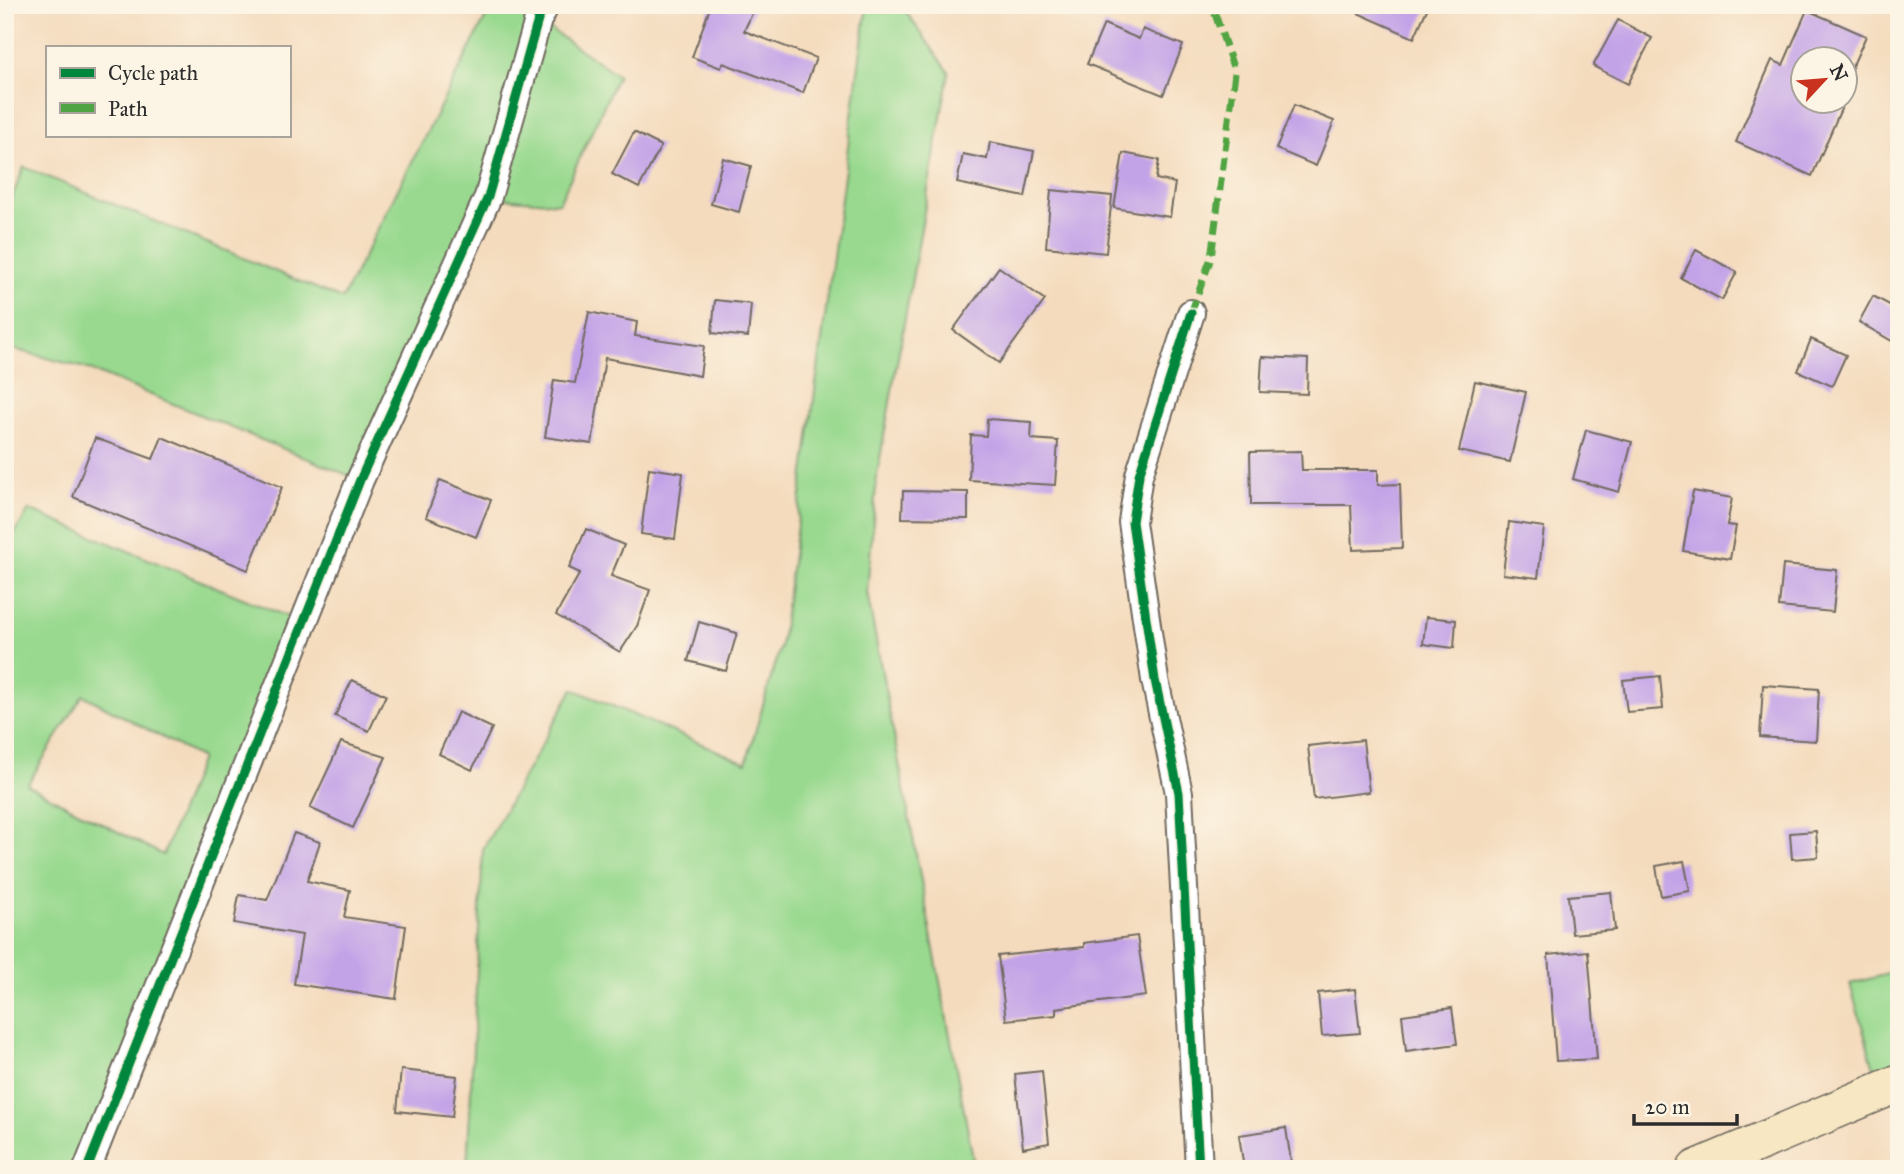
<svg xmlns="http://www.w3.org/2000/svg" width="1904" height="1174" font-family="'IM FELL Great Primer',serif">
  <style>
    .green { fill: #99d98f; stroke: #62825d; stroke-width: 2; fill-rule: evenodd }
    .building { fill: #c3a3e7 }
    .lines { fill: none; stroke-linecap: round; stroke-linejoin: round }
    .street-casing { stroke: #71695e; stroke-width: 30 }
    .secondary-casing { stroke: #71695e; stroke-width: 40 }
    .street { stroke: #fff; stroke-width: 26 }
    .secondary { stroke: #f7e8c3; stroke-width: 37 }
    .quiet { stroke: #51a443; stroke-width: 7; stroke-dasharray: 14 7; stroke-linecap: butt }
    .cycleway-casing { stroke: #fcf5e5; stroke-width: 13 }
    .cycleway { stroke: #00873e; stroke-width: 9 }
  </style>
  <rect width="100%" height="100%" fill="#fcf5e5"/>
  <filter id="ink" filterUnits="userSpaceOnUse"><feTurbulence type="fractalNoise" baseFrequency=".0143" numOctaves="2"/><feDisplacementMap in="SourceGraphic" scale="14" xChannelSelector="R" yChannelSelector="G"/><feConvolveMatrix kernelMatrix="1 2 1 2 8 2 1 2 1" color-interpolation-filters="sRGB"/></filter>
  <filter id="wash" filterUnits="userSpaceOnUse"><feTurbulence type="fractalNoise" baseFrequency=".00686" numOctaves="4" result="noise"/><feDisplacementMap in="SourceGraphic" scale="28" xChannelSelector="R" yChannelSelector="G"/><feGaussianBlur stdDeviation="1.57" result="paint"/><feColorMatrix in="noise" values="0 0 0 0 0 0 0 0 0 0 0 0 0 0 0 0 0 1.4 0 .05"/><feComposite in="paint" operator="in"/></filter>
  <g filter="url(#wash)">
    <rect width="100%" height="100%" fill="#f4dbbd"/>
    <g class="green">
      <path d="M492,5H546L538,21L618,75L559,203L488,197L360,480L85,368L5,347V215L24,167L342,299Z"/>
      <path d="M867,5H901L949,72L877,475L867,592L975,1169H467L483,849L573,689L746,763L781,644Z"/>
      <path d="M29,510L303,623L87,1169H5V549ZM83,695L201,758L163,855L27,785Z"/>
      <path d="M1899,971V1083L1880,1089L1850,984Z"/>
    </g>
    <g id="blocks">
      <g class="building">
        <path d="M711,5H756L744,31L816,58L803,93L723,63L721,68L692,57Z"/>
        <path d="M1340,5H1429L1414,38Z"/>
        <path d="M1807,10L1866,36L1844,85V60H1802V102H1844L1812,176L1736,142L1772,60L1783,65Z"/>
        <path d="M1618,20L1652,38L1628,84L1593,66Z"/>
        <path d="M1104,24L1139,39L1143,29L1183,45L1163,95L1087,64Z"/>
        <path d="M1294,105L1334,121L1316,166L1276,149Z"/>
        <path d="M634,132L661,146L639,188L612,174Z"/>
        <path d="M990,142L1034,151L1025,197L957,183L963,154L987,159Z"/>
        <path d="M1123,153L1159,160L1156,179L1175,183L1170,217L1114,208Z"/>
        <path d="M723,158L751,166L739,212L711,204Z"/>
        <path d="M1051,190L1112,196L1106,253L1046,247Z"/>
        <path d="M1696,250L1737,272L1722,300L1681,278Z"/>
        <path d="M999,267L1045,300L999,363L953,330Z"/>
        <path d="M1873,296L1899,310V345L1859,322Z"/>
        <path d="M715,300L751,304L748,337L712,333Z"/>
        <path d="M589,312L637,322L635,336L704,346L700,376L605,358L592,444L545,437L554,380L575,383Z"/>
        <path d="M1811,339L1846,355L1832,386L1798,371Z"/>
        <path d="M1262,357L1308,359L1307,394L1260,392Z"/>
        <path d="M1475,381L1526,392L1510,462L1459,451Z"/>
        <path d="M987,419L1032,422L1031,439L1058,441L1055,485L969,480L971,435L986,436Z"/>
        <path d="M1586,430L1632,442L1619,492L1573,479Z"/>
        <path d="M162,437L282,487L248,570L73,497L95,438L153,459Z"/>
        <path d="M1301,451L1302,470H1378V485L1400,484L1402,548L1353,550L1351,505H1251L1250,452Z"/>
        <path d="M649,468L683,473L675,539L641,534Z"/>
        <path d="M440,480L491,500L476,537L426,517Z"/>
        <path d="M903,491L968,492V519L902,518Z"/>
        <path d="M1693,491L1732,498L1727,525L1736,526L1730,559L1683,551Z"/>
        <path d="M1509,522L1544,527L1538,578L1503,574Z"/>
        <path d="M586,529L624,545L611,576L650,590L637,626L620,652L556,615L580,573L569,568Z"/>
        <path d="M1783,565L1837,570L1833,612L1779,607Z"/>
        <path d="M1426,617L1456,620L1454,648L1423,644Z"/>
        <path d="M699,622L737,633L726,671L688,661Z"/>
        <path d="M1660,676L1663,709L1627,712L1623,680Z"/>
        <path d="M352,680L386,695L369,731L335,716Z"/>
        <path d="M1763,685L1819,689L1816,741L1760,737Z"/>
        <path d="M458,712L492,728L472,770L439,754Z"/>
        <path d="M1363,740L1369,792L1314,799L1308,746Z"/>
        <path d="M341,742L386,757L353,828L310,808Z"/>
        <path d="M1816,831L1818,857L1792,859L1790,833Z"/>
        <path d="M294,833L320,842L307,881L350,890L344,917L406,926L396,999L294,984L302,935L234,923L239,895L267,900Z"/>
        <path d="M1684,861L1690,891L1661,896L1656,866Z"/>
        <path d="M1611,892L1615,930L1572,934L1568,896Z"/>
        <path d="M1137,936L1146,996L1056,1008V1015L1006,1020L998,956L1084,947V943Z"/>
        <path d="M1588,951L1597,1059L1556,1061L1548,955Z"/>
        <path d="M1355,989L1360,1033L1322,1036L1318,993Z"/>
        <path d="M1452,1008L1457,1044L1406,1051L1402,1015Z"/>
        <path d="M401,1070L457,1076L452,1117L397,1111Z"/>
        <path d="M1042,1071L1049,1143L1023,1148L1015,1074Z"/>
        <path d="M1286,1128L1292,1169H1244L1239,1135Z"/>
      </g>
    </g>
  </g>
  <g filter="url(#ink)">
    <use href="#blocks" fill-opacity="0" stroke="#71695e" stroke-width="2"/>
    <g class="lines">
      <g class="street-casing">
        <g id="street">
          <path d="M1191,313L1139,475L1132,522L1155,680L1179,793L1199,1169"/>
          <path d="M87,1169L360,480L488,197L538,20L546,5"/>
        </g>
      </g>
      <g class="secondary-casing">
        <path id="secondary" d="M1696,1169L1899,1083"/>
      </g>
      <use href="#street" class="street"/>
      <use href="#secondary" class="secondary"/>
      <path class="quiet" d="M1191,313L1211,258L1235,73L1212,5"/>
      <g class="cycleway-casing">
        <g id="cycleway">
          <path d="M1191,313L1139,475L1132,522L1155,680L1179,793L1199,1169"/>
          <path d="M87,1169L360,480L488,197L538,20L546,5"/>
        </g>
      </g>
      <use href="#cycleway" class="cycleway"/>
    </g>
  </g>
  <rect width="1904" height="1174" fill="none" stroke="#fcf5e5" stroke-width="28"/>
  <rect x="46" y="46" width="245" height="91" fill="#fcf5e5" stroke="#a8a49b" stroke-width="2"/>
  <rect x="60" y="68" width="35" height="10" fill="#00873e" stroke="#a8a49b" stroke-width="2"/>
  <text x="108" y="80" font-size="21" fill="#2b2b2b">Cycle path</text>
  <rect x="60" y="103" width="35" height="10" fill="#51a443" stroke="#a8a49b" stroke-width="2"/>
  <text x="108" y="116" font-size="21" fill="#2b2b2b">Path</text>
  <g transform="translate(1824 80) rotate(64)"><circle r="33" fill="#fcf5e5" stroke="#a8a49b" stroke-width="2"/>
  <path d="M0-5L12 26L0 18L-12 26Z" fill="#c8321e"/>
  <text y="-10" font-size="19" font-weight="bold" text-anchor="middle" fill="#2b2b2b">N</text>
  </g>
  <path d="M1634 1114v10h103v-10" fill="none" stroke="#2b2b2b" stroke-width="3.5"/>
  <text x="1645" y="1114" font-size="21" fill="#2b2b2b" stroke="#fcf5e5" stroke-width="5" paint-order="stroke">20 m</text>
</svg>
